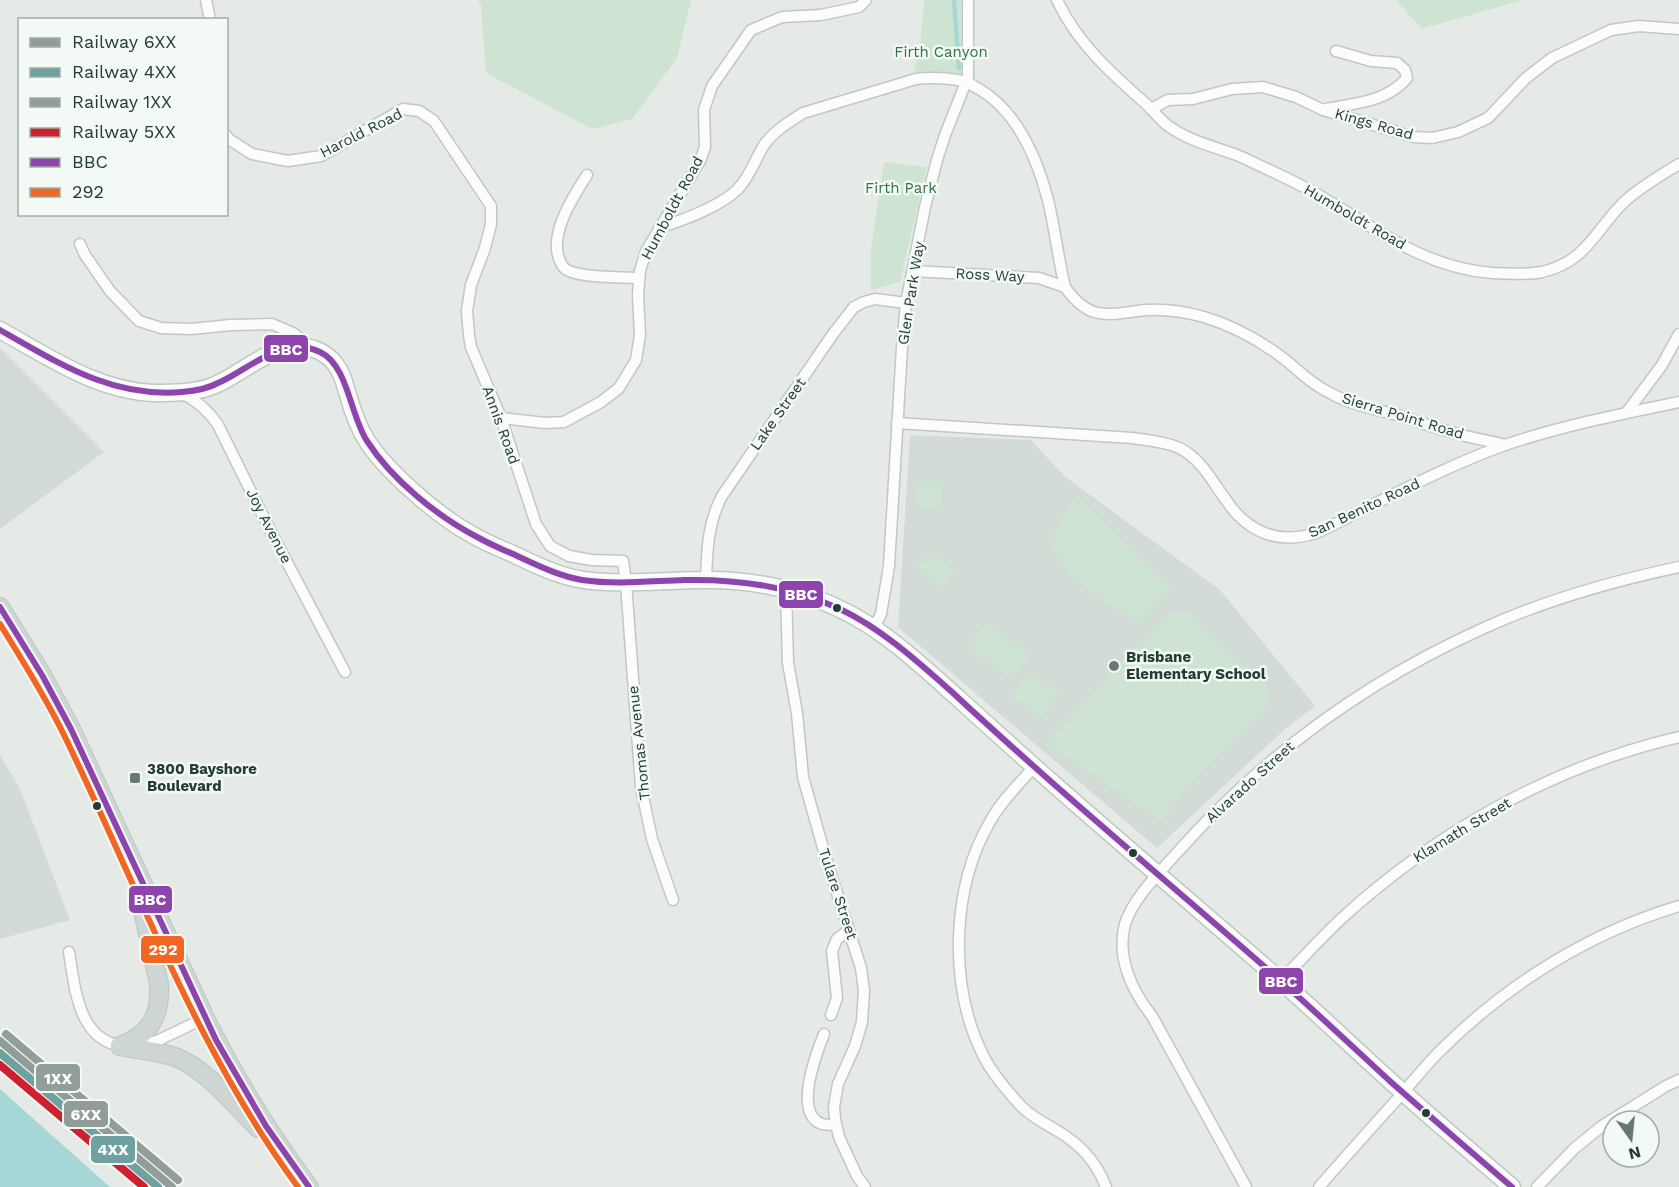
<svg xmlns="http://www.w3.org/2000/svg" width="1679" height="1187" font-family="'Work Sans',sans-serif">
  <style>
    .built { fill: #d3dbd7 }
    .green { fill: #cfe3d2 }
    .water { fill: #a7d6d7 }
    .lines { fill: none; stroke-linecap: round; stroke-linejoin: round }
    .stream { stroke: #a7d6d7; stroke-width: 4.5 }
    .street-casing { stroke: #c2c7c4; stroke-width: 13 }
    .secondary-casing { stroke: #c1c8c4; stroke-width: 19 }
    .primary-casing { stroke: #bdc6c2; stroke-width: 20 }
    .street { stroke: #fbfcfb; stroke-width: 10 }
    .secondary { stroke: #fbfcfb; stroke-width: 16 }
    .primary { stroke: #ced6d3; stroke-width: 18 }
    .bus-1-casing { stroke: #f3f9f5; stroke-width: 10 }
    .bus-2-casing { stroke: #f3f9f5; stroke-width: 10 }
    .bus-1 { stroke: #8e44ad; stroke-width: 6 }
    .bus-2 { stroke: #f26522; stroke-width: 6 }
    .rail-1-casing { stroke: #f3f9f5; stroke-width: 12 }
    .rail-2-casing { stroke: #f3f9f5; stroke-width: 12 }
    .rail-3-casing { stroke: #f3f9f5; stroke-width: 12 }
    .rail-4-casing { stroke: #f3f9f5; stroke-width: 12 }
    .rail-1 { stroke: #929d9a; stroke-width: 8 }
    .rail-2 { stroke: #70a1a1; stroke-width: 8 }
    .rail-3 { stroke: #919e99; stroke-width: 8 }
    .rail-4 { stroke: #ce202f; stroke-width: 8 }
    .bus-dot { fill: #233d33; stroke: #f3f9f5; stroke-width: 2 }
    .poi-dot { fill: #677a72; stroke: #f3f9f5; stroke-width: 2 }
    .labels { text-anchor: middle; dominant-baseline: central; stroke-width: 5; stroke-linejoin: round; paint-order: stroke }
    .park-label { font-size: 15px; fill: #2e7340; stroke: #f3f9f5 }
    .street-label { font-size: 15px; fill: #233d33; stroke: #f3f9f5 }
    .poi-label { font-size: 15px; font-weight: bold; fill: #233d33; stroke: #f3f9f5; text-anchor: start }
    .line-badge { stroke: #f3f9f5; stroke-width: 2 }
    .badge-label { font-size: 16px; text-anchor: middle; font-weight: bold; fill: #fff }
  </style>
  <rect width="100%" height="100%" fill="#e5eae7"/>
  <g class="built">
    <path d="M0,348L104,452L0,529Z"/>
    <path d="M910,435L1031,440L1064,476L1220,590L1315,706L1285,729L1157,848L898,627Z"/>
    <path d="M0,755L20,789L70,920L0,939Z"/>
  </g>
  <g class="green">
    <path d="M477,0H691L677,58L632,119L592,129L486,73L481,4Z"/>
    <path d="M924,0H963L961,6L962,77L914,72L920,45Z"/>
    <path d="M1396,0H1523L1422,29Z"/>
    <path d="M884,162L927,167L900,282L871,290V249Z"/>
    <circle cx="929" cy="495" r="14"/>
    <path d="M1077,494L1171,590L1140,624L1091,593L1072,576L1047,543Z"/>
    <path d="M930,551L955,571L941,588L917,568Z"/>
    <path d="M1166,614L1190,615L1268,689L1269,704L1188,787L1161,822L1045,744Z"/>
    <path d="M986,622L1031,655L1012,680L967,647Z"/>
    <path d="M1030,672L1059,693L1040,719L1011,697Z"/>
  </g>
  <path class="water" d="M0,1089L110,1187H0Z"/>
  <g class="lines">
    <path class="stream" d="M954,0L959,68"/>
    <g class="street-casing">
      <g id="street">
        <path d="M206,0L210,20"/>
        <path d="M1057,0C1077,43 1110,72 1145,103C1153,110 1159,119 1167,125C1187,140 1211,146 1234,154C1245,158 1256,164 1267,169C1289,179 1311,190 1332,203C1384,235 1429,268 1492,273C1509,274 1526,275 1542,272C1586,262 1595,231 1623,203C1640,187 1660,176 1679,164"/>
        <path d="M1151,109L1168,100L1193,99L1232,89L1263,87L1296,97L1323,110L1414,137L1432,138L1458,132L1488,118L1526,78L1552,58L1611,30L1639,26L1679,29"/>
        <path d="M1326,109C1355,103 1387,102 1407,78L1405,70L1397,63L1371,61L1336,51"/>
        <path d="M226,135L230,140L252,154L288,161L321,156L403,109L419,111L434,121L491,206V224L485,248L471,285L467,311L469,335L471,347L501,418L536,524L550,546L569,556L592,560L623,561L626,583L641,787L652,839L673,900"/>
        <path d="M587,175C573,197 548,235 560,261C562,266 564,269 569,271C585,278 621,277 639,278"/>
        <path d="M659,228C683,220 720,207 738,189C750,176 755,160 764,145C774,131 789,122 803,113L916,79C930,77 953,78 966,82C971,84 975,87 979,89C1018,112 1037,158 1048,200C1055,229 1058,258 1065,287C1090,323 1109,314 1146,310C1165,309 1186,312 1204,317C1234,326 1264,343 1288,362C1302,374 1315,386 1332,394C1352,405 1375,409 1397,415C1413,419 1428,426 1444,430C1464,437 1486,440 1506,445"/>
        <path d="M80,244L85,255L110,291L139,321L161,328L191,329L231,325L272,324L293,333L311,347"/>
        <path d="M913,271L1039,278L1065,287"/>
        <path d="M182,393C197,401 209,411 218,425L270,530L345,672"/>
        <path d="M1627,412L1662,365L1679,334"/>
        <path d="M501,418L545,423L564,422L601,402L619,388L636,360L640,335L638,295L640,271L646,251L700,161L705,147L704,110L712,86L751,30L782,17L821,15L859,7L866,0"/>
        <path d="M897,423L1132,438C1150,441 1174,442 1189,454C1205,466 1214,484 1226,500C1249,535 1283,546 1321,531C1382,501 1441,468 1505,445C1561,426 1621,414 1679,402"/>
        <path d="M706,579C707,550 708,522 722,496L833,334L854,307L864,302L875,299L906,303"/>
        <path d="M786,590L788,663L797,713L803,777L827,862L861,968L864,991L862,1022L855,1046L838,1084L834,1107L835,1119L839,1137L857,1176L865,1187"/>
        <path d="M874,628L881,614L889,566L902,347L906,303L925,207L937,160L945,135L968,77V0"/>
        <path d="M1034,767C1019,784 1002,800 991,820C951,887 948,987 984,1057C993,1075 1008,1092 1022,1107C1032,1117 1044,1123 1056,1130C1080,1144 1096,1161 1106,1187"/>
        <path d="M69,952C75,988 78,1041 123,1046"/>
        <path d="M1280,981C1301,960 1320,939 1341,919C1436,832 1553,766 1679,737"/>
        <path d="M831,1015L837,998L832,951L837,939L849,930"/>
        <path d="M824,1034C816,1054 793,1114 822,1124C826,1125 831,1125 836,1125"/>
        <path d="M139,1046L159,1040L205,1018"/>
        <path d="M1246,1187L1152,1016C1132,991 1116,957 1125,924C1133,899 1158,874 1175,855C1261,758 1366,681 1484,628C1546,600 1613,581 1679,567"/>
        <path d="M1319,1187C1346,1156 1373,1126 1401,1095C1414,1080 1426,1065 1440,1051C1507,984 1589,933 1679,906"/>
        <path d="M1537,1187L1575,1148L1602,1126L1666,1086L1679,1080"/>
      </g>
    </g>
    <g class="secondary-casing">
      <path id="secondary" d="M0,330C49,357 97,391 154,393C171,393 193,393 210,387C245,375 280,331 321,352C326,355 332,359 335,364C343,373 345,387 349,398C353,413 359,428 367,441C387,472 438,516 471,534C484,542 499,548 513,554C538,566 564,579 592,581C629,585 667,580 704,580C749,579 799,589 840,609C885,630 922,666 959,699C991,728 1023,757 1056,786C1131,852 1207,916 1282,982C1324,1019 1364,1058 1406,1095C1441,1126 1477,1157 1512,1187"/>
    </g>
    <g class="primary-casing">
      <g id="primary">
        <path d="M0,607L42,675L71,729L205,1018C235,1078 269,1134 309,1187"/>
        <path d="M120,1046C150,1035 161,1016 159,984L139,893"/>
        <path d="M120,1046C138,1050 158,1051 175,1057C204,1067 236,1106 258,1128"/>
      </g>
    </g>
    <use href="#street" class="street"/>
    <use href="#secondary" class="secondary"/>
    <use href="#primary" class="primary"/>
    <g class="bus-1-casing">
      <g id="bus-1">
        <path d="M0,330C59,363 111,398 182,392C195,391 207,389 218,383C250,369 283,334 320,352C348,365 350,415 367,441C392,480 438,517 479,538C490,544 501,549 513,554C535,564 558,576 582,580C616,585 651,581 685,580C738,579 791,586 840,609C882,629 917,661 952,692C986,724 1021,755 1056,786C1131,852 1207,916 1282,982C1319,1015 1355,1049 1392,1083C1432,1118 1472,1153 1512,1187"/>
        <path d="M0,607L42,675L71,729L216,1040L266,1126L309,1187"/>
      </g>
    </g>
    <g class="bus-2-casing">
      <path id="bus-2" d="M0,624C22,660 45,696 64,735C138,887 196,1049 298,1187"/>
    </g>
    <use href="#bus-1" class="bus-1"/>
    <use href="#bus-2" class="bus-2"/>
    <g class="rail-1-casing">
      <path id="rail-1" d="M0,1041L172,1187"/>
    </g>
    <g class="rail-2-casing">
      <path id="rail-2" d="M0,1053L158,1187"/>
    </g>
    <g class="rail-3-casing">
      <path id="rail-3" d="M6,1034L178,1180"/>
    </g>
    <g class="rail-4-casing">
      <path id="rail-4" d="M0,1065L144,1187"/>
    </g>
    <use href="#rail-1" class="rail-1"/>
    <use href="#rail-2" class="rail-2"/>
    <use href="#rail-3" class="rail-3"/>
    <use href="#rail-4" class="rail-4"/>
  </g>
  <g class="bus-dot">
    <circle cx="837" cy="608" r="5"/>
    <circle cx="97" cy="806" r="5"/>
    <circle cx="1133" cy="853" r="5"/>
    <circle cx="1426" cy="1113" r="5"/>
  </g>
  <g class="poi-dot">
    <circle cx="1114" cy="666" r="6"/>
    <rect x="129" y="772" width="12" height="12" rx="3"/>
  </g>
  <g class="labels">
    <g class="park-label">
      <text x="941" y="52">Firth Canyon</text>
      <text x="901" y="188">Firth Park</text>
    </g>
    <g class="street-label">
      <text transform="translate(1374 124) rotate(16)">Kings Road</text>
      <text transform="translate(361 133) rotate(-27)">Harold Road</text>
      <text transform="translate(672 208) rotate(-62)">Humboldt Road</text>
      <text transform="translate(1355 217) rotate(30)">Humboldt Road</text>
      <text transform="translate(990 275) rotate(3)">Ross Way</text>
      <text transform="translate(911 293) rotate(-81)">Glen Park Way</text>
      <text transform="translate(778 414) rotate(-55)">Lake Street</text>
      <text transform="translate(1403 416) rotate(17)">Sierra Point Road</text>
      <text transform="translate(501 425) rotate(70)">Annis Road</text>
      <text transform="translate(1364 508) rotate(-25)">San Benito Road</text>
      <text transform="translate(269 526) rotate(63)">Joy Avenue</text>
      <text transform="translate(639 743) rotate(-96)">Thomas Avenue</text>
      <text transform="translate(1250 782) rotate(-42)">Alvarado Street</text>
      <text transform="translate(1462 830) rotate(-31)">Klamath Street</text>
      <text transform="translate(838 894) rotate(72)">Tulare Street</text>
    </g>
    <g class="poi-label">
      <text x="1126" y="657">Brisbane<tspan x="1126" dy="17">Elementary School</tspan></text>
      <text x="147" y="769">3800 Bayshore<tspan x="147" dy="17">Boulevard</tspan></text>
    </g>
  </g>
  <g class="line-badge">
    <rect x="263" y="334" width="46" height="29" rx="6" fill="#8e44ad"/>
    <rect x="778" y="580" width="46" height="29" rx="6" fill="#8e44ad"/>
    <rect x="128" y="885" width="45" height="29" rx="6" fill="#8e44ad"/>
    <rect x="140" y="935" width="45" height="29" rx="6" fill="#f26522"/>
    <rect x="1258" y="967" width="46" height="28" rx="6" fill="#8e44ad"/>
    <rect x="35" y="1063" width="46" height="29" rx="6" fill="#919e99"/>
    <rect x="63" y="1100" width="46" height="28" rx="6" fill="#929d9a"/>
    <rect x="90" y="1135" width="46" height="29" rx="6" fill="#70a1a1"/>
  </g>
  <g class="badge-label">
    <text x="286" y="355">BBC</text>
    <text x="801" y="600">BBC</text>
    <text x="150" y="905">BBC</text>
    <text x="163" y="955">292</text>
    <text x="1281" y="987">BBC</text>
    <text x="58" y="1084">1XX</text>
    <text x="86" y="1120">6XX</text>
    <text x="113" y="1155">4XX</text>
  </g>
  <rect x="18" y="18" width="210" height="198" fill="#f3f9f5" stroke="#a0aea7" stroke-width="1.5"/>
  <rect x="30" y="38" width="30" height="9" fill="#929d9a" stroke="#a0aea7" stroke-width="1.5"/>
  <text x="72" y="48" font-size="18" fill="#233d33">Railway 6XX</text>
  <rect x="30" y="68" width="30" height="9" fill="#70a1a1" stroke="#a0aea7" stroke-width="1.5"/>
  <text x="72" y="78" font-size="18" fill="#233d33">Railway 4XX</text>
  <rect x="30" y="98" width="30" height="9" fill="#919e99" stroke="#a0aea7" stroke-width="1.5"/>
  <text x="72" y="108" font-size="18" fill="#233d33">Railway 1XX</text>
  <rect x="30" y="128" width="30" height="9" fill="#ce202f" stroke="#a0aea7" stroke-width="1.5"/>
  <text x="72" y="138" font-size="18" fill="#233d33">Railway 5XX</text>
  <rect x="30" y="158" width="30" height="9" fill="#8e44ad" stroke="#a0aea7" stroke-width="1.5"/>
  <text x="72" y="168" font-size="18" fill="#233d33">BBC</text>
  <rect x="30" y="188" width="30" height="9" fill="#f26522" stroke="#a0aea7" stroke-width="1.5"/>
  <text x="72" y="198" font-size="18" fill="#233d33">292</text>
  <g transform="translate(1631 1139) rotate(165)"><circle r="28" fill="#f3f9f5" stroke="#a0aea7" stroke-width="1.5"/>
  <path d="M0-4.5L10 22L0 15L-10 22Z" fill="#677a72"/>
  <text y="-9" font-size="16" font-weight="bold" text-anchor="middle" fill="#233d33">N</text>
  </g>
</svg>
